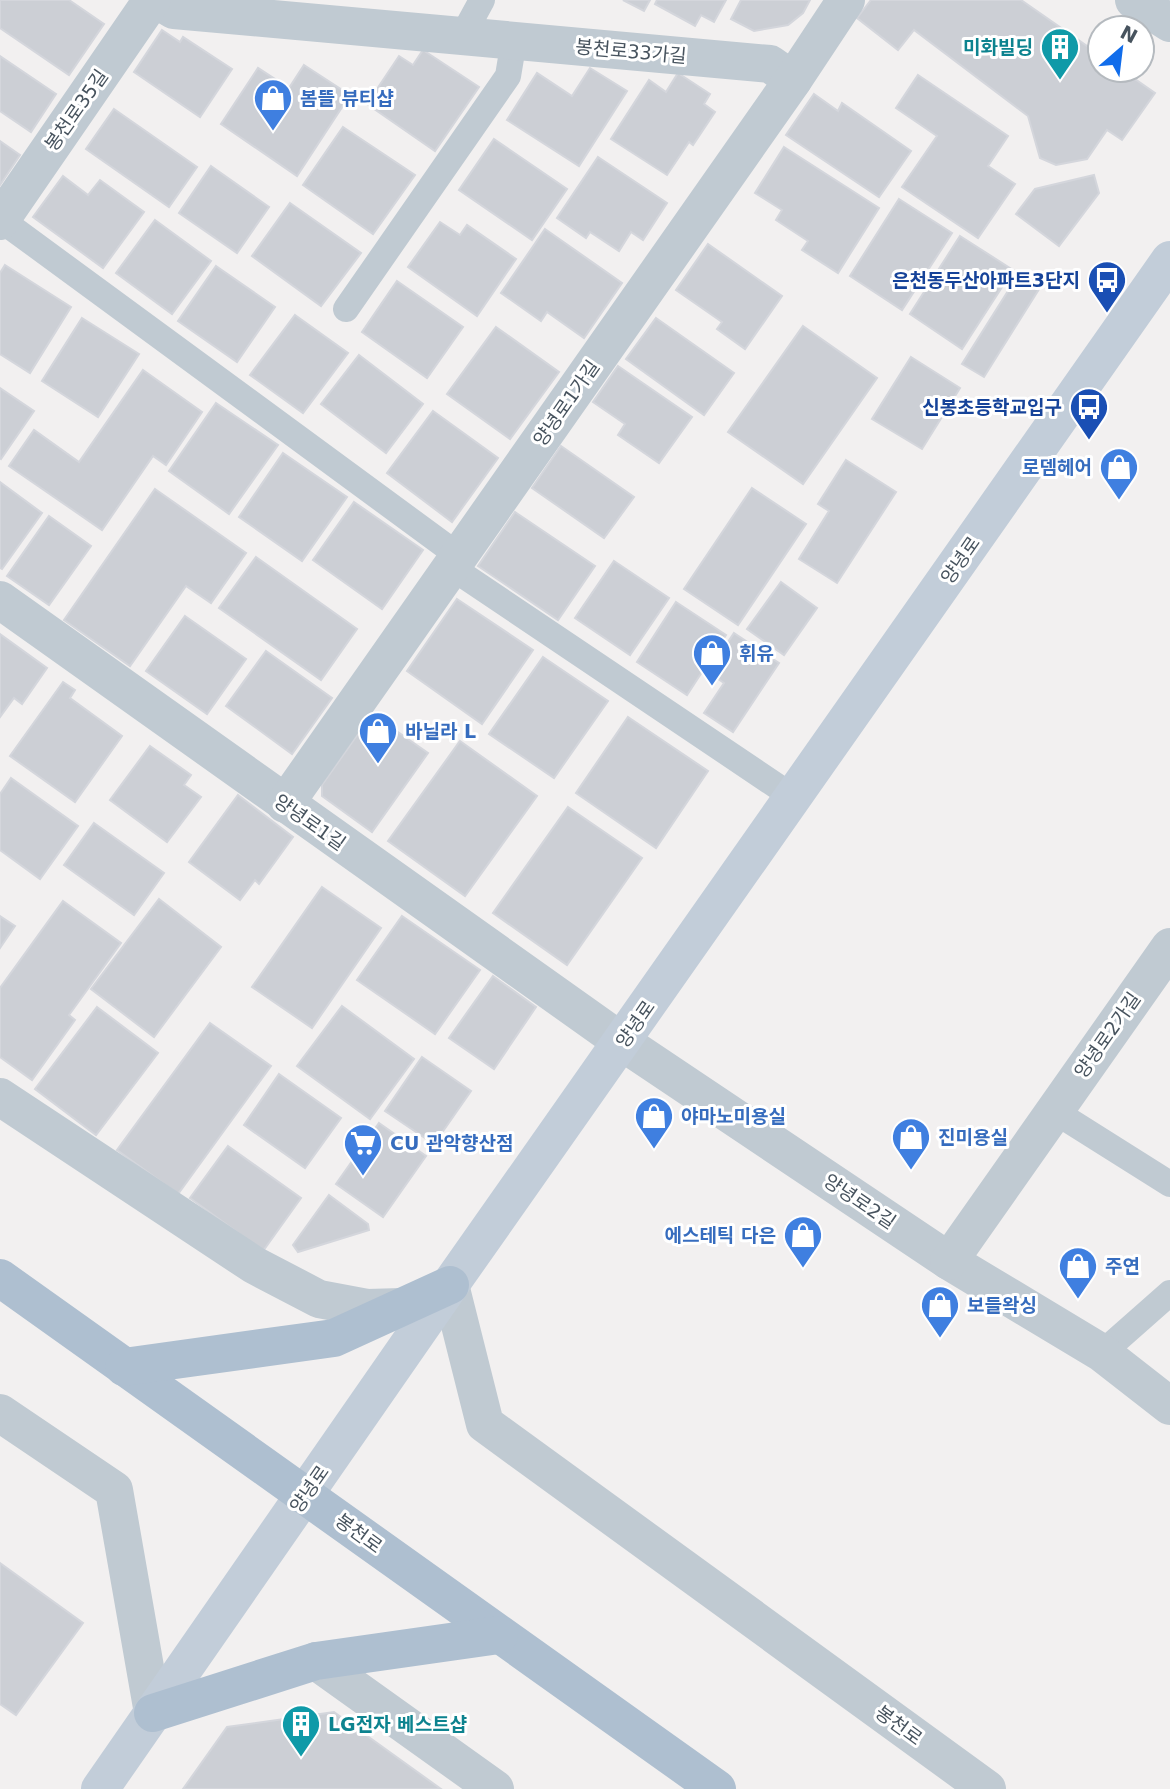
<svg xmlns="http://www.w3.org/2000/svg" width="1170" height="1789" font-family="'DejaVu Sans','Noto Sans KR',sans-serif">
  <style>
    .building { fill: #cccfd5; stroke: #d4d6dc; stroke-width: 2 }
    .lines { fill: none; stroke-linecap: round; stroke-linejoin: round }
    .service { stroke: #c0cad2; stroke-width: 26 }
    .minor { stroke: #c0cad2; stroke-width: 38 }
    .secondary { stroke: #c2cdd9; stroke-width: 38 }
    .primary { stroke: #aebfd0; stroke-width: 38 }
    .labels { text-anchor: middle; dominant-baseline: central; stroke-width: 6; stroke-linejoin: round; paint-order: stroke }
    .culture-label { font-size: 19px; font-weight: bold; fill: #0d838f; stroke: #fff; text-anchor: end }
    .street-label { font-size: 19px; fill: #47535e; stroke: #fff }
    .shop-label { font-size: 19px; font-weight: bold; fill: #366cbe; stroke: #fff; text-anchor: start }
    .transit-label { font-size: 19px; font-weight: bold; fill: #164399; stroke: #fff; text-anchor: end }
  </style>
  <rect width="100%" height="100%" fill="#f2f0f0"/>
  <g class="building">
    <path d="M0,0H69L104,24L69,75L0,28Z"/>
    <path d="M623,0H650L644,11Z"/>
    <path d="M657,0H726L714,22L701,15L695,26L655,4Z"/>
    <path d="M741,0H810L803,13L788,25L754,31L731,19Z"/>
    <path d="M871,0H1021L1100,55V70H1122L1155,93L1122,140L1107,130L1087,159L1056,165L1040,158L1028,116L914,30L898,50L857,18Z"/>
    <path d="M162,30L180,42L183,37L232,69L200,117L134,72Z"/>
    <path d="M423,50L479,87L435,151L367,104L399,56L413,65Z"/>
    <path d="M0,56L56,94L31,132L0,111Z"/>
    <path d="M304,65L350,95L297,176L221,124L258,68L289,88Z"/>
    <path d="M590,68L627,91L579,166L507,120L537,73L572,96Z"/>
    <path d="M678,73L710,94L704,104L715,112L693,145L689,142L667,175L611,139L649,80L666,92Z"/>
    <path d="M918,75L1008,136L988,166L1015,184L978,238L902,187L937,136L896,108Z"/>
    <path d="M814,94L838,111L842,103L911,151L879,197L786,135Z"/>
    <path d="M114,109L197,167L169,207L86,149Z"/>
    <path d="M343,127L415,175L373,234L303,185Z"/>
    <path d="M494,139L567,189L532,240L459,190Z"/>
    <path d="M0,141L20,155L0,185Z"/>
    <path d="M784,147L879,208L838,273L802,250L808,241L776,220L782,210L755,193Z"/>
    <path d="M598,157L667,203L643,240L631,232L619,251L590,232L586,238L557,218Z"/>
    <path d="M211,166L269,207L237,253L179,213Z"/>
    <path d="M1094,175L1099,193L1059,246L1016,214L1035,189Z"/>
    <path d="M63,176L88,195L100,180L144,212L103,268L33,217Z"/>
    <path d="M899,199L952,233L902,310L850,276Z"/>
    <path d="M290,203L361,253L321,306L252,256Z"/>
    <path d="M155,220L211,261L172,314L116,273Z"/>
    <path d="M440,222L460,235L467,225L516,259L477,316L408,267Z"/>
    <path d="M545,229L622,283L584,338L547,312L541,321L501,293Z"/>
    <path d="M960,236L1013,270L962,349L910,314Z"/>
    <path d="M708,244L782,296L745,349L717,329L722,322L676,290Z"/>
    <path d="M5,265L71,307L30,373L0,354V273Z"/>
    <path d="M216,266L275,307L237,362L178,321Z"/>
    <path d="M1020,272L1041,286L984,377L962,364Z"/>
    <path d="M397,281L463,327L427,378L362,332Z"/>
    <path d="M295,315L348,353L303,413L250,375Z"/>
    <path d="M82,318L139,354L98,417L42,381Z"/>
    <path d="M656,318L734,373L704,415L626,359Z"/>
    <path d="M803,326L877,378L803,484L728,432Z"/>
    <path d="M496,327L559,372L510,439L447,394Z"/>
    <path d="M359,355L423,404L386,453L321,404Z"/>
    <path d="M911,357L960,388L922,449L872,419Z"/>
    <path d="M618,366L692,417L659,463L618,435L625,424L593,402Z"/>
    <path d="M143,370L202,412L166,465L153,456L102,530L9,466L34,430L79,462Z"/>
    <path d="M0,388L34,411L1,459L0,458Z"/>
    <path d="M216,403L278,445L229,514L169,471Z"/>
    <path d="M433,411L498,458L452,522L387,473Z"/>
    <path d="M561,446L634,497L604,538L532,488Z"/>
    <path d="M283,453L347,497L302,561L239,517Z"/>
    <path d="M846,460L896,492L837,583L799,559L829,511L818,504Z"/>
    <path d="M0,482L42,513L2,569L0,568Z"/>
    <path d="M752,488L806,524L738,625L684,589Z"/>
    <path d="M155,489L246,553L211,603L186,586L130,666L64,620Z"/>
    <path d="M354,502L423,550L382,609L313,560Z"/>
    <path d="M515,512L595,566L558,620L478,566Z"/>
    <path d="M49,516L91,546L49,605L7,576Z"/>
    <path d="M256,557L357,629L321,680L219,608Z"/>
    <path d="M614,561L669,598L630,655L575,618Z"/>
    <path d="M781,582L817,608L784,655L747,629Z"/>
    <path d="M457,599L533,650L482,724L407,671Z"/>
    <path d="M676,602L726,635L687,695L637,662Z"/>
    <path d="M185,616L246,659L207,714L146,671Z"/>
    <path d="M734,633L779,663L733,732L704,713L724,683L708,672Z"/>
    <path d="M0,634L47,668L22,704L14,698L0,717Z"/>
    <path d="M266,651L332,698L292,754L226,706Z"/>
    <path d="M543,657L608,701L554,778L489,734Z"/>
    <path d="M63,682L75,690L70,698L122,736L75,802L10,756Z"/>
    <path d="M372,714L428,753L372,832L322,796V785Z"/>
    <path d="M628,717L708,771L656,848L576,793Z"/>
    <path d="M460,741L537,796L465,896L388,841Z"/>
    <path d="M150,746L191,775L184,785L201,797L167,842L110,800Z"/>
    <path d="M11,778L78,826L40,879L0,850V794Z"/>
    <path d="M238,795L293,837L259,884L255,880L240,900L189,862Z"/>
    <path d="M568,807L642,858L567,965L493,913Z"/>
    <path d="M94,823L164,873L134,915L64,865Z"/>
    <path d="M322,887L381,928L312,1028L252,987Z"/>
    <path d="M159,899L221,947L154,1037L91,989Z"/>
    <path d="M63,901L121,943L69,1015L75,1020L32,1080L0,1057V988Z"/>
    <path d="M0,916L15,926L0,948Z"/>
    <path d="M402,916L480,970L435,1034L357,980Z"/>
    <path d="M493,976L536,1007L494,1069L449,1038Z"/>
    <path d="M342,1006L414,1059L370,1119L297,1066Z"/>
    <path d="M97,1007L158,1053L96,1135L35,1089Z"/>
    <path d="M210,1023L271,1066L178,1194L117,1150Z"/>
    <path d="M422,1057L471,1091L434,1144L385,1111Z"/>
    <path d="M279,1074L341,1118L305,1168L244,1125Z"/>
    <path d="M379,1123L426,1156L383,1217L336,1184Z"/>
    <path d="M228,1146L301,1198L263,1251L190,1198Z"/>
    <path d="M329,1195L368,1224L369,1230L298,1252L293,1245Z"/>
    <path d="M0,1563L83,1623L16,1715L0,1704Z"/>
    <path d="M334,1712L441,1789H183L227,1727Z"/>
  </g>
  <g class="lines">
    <g class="service">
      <path d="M463,35L482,0"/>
      <path d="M0,219L459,556"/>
      <path d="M346,309L508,76L514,40"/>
      <path d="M451,567L793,797"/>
      <path d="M1054,1111L1170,1184"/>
      <path d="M1102,1353L1170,1293"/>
    </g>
    <g class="minor">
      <path d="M157,0L174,10L770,64L793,80"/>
      <path d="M1134,0L1170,23"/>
      <path d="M0,221L152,0"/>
      <path d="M0,600L622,1042L949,1261L1102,1353L1170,1406"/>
      <path d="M285,804L793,80L846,0"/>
      <path d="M0,1097L254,1265L319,1299L367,1308L402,1307"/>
      <path d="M949,1261L1170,947"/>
      <path d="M450,1285L485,1424L987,1789"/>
      <path d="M0,1413L114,1490L153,1713"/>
      <path d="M316,1661L495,1789"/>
    </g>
    <path class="secondary" d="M100,1789L450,1285L1170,260"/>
    <g class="primary">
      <path d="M0,1278L717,1789"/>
      <path d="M124,1367L334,1338L450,1285"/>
      <path d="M153,1713L316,1661L499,1635"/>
    </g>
  </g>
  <defs>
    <g id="building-pin" transform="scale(2.0125)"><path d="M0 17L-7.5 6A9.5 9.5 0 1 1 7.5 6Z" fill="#0f9aa8" stroke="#fff"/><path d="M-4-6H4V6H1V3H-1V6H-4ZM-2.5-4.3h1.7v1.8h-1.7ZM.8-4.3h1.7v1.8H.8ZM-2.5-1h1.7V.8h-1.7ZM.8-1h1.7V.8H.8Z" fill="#fff"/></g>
    <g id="shop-pin" transform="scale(2.0125)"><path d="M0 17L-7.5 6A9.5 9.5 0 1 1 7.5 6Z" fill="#3f7fe0" stroke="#fff"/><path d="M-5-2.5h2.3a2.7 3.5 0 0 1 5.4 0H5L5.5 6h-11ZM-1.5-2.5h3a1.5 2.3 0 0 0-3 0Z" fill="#fff"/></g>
    <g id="bus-pin" transform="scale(2.0125)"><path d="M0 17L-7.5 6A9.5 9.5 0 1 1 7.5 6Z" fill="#1a4fb4" stroke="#fff"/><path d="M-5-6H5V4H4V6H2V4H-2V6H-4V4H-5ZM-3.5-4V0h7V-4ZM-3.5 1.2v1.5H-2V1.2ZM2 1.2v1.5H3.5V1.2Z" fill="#fff"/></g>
    <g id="supermarket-pin" transform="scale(2.0125)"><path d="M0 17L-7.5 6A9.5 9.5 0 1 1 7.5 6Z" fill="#3f7fe0" stroke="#fff"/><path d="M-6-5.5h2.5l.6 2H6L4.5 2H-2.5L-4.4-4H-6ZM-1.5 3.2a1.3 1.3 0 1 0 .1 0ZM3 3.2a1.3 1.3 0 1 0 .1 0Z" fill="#fff"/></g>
  </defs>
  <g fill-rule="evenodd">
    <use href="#building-pin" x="1060" y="47"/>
    <use href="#shop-pin" x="273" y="98"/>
    <use href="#bus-pin" x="1107" y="280"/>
    <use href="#bus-pin" x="1089" y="407"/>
    <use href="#shop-pin" x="1119" y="467"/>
    <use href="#shop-pin" x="712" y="653"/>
    <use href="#shop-pin" x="378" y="731"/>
    <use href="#shop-pin" x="654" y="1116"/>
    <use href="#shop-pin" x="911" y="1137"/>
    <use href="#supermarket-pin" x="363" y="1143"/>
    <use href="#shop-pin" x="803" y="1235"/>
    <use href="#shop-pin" x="1078" y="1266"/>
    <use href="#shop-pin" x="940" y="1305"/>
    <use href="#building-pin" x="301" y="1724"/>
  </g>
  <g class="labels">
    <g class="culture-label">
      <text x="1033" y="47">미화빌딩</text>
      <text x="328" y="1724" text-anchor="start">LG전자 베스트샵</text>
    </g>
    <g class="street-label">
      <text transform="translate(631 51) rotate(5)">봉천로33가길</text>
      <text transform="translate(76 110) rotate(-55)">봉천로35길</text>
      <text transform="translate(566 403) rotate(-55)">양녕로1가길</text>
      <text transform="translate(960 560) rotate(-55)">양녕로</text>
      <text transform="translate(310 822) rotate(35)">양녕로1길</text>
      <text transform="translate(635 1024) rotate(-55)">양녕로</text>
      <text transform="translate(1107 1035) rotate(-55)">양녕로2가길</text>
      <text transform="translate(860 1201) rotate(34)">양녕로2길</text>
      <text transform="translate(309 1489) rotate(-55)">양녕로</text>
      <text transform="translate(359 1533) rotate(36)">봉천로</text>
      <text transform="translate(899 1725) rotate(36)">봉천로</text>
    </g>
    <g class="shop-label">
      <text x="300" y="98">봄뜰 뷰티샵</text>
      <text x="1092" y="467" text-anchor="end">로뎀헤어</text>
      <text x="739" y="653">휘유</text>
      <text x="405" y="731">바닐라 L</text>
      <text x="681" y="1116">야마노미용실</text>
      <text x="938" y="1137">진미용실</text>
      <text x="390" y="1143">CU 관악향산점</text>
      <text x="776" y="1235" text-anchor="end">에스테틱 다은</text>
      <text x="1105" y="1266">주연</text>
      <text x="967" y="1305">보들왁싱</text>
    </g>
    <g class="transit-label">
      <text x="1080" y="280">은천동두산아파트3단지</text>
      <text x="1062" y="407">신봉초등학교입구</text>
    </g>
  </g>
  <g transform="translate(1121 49) rotate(28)"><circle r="33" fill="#ffffff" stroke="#b5babf" stroke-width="2"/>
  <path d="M0-5L12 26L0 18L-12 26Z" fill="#116deb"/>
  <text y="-10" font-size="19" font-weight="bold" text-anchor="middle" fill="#47535e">N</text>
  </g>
</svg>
